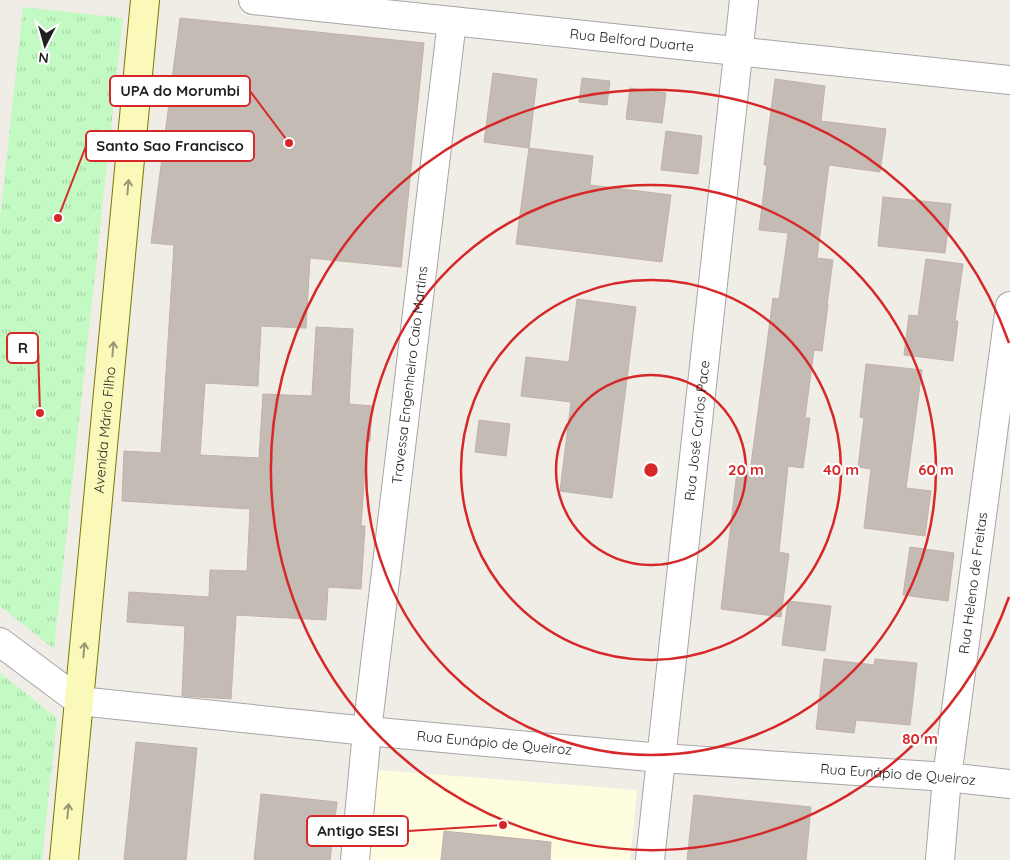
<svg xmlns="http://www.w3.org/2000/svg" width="1010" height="860" font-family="Quicksand,sans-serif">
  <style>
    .education { fill: #fffde0 }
    .park { fill: url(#park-tufts) }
    .building { fill: #c5bbb5; stroke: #c2b1a8 }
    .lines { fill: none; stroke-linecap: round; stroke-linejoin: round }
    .minor-casing { stroke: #a6a6a6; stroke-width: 30 }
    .secondary-casing { stroke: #767a03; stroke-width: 30 }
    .minor { stroke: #fff; stroke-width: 28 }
    .secondary { stroke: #fbf9b9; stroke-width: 28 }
    .oneway { stroke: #989774 }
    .ring { fill: none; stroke: #d62828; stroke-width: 2.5 }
    .labels { text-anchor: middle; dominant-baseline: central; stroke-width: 4.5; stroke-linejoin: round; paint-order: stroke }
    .street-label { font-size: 14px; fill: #1f1f1f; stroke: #fff }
    .centre { fill: #d62828; stroke: #fff; stroke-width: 2.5 }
    .ring-label { font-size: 15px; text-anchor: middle; font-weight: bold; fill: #d62828; stroke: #fff; stroke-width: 4.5; stroke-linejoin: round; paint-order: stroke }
    .leader { fill: none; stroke: #d62828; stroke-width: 2 }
    .callout-dot { fill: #d62828; stroke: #fff; stroke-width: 2 }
    .callout { fill: #fff; stroke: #d62828; stroke-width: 2 }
    .callout-label { font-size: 15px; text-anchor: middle; font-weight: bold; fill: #1f1f1f }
  </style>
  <defs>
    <pattern id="park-tufts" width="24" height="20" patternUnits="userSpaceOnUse" patternTransform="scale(1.25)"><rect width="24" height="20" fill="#c3fac3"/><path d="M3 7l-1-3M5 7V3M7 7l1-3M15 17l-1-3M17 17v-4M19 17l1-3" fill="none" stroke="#a7d6a7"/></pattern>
  </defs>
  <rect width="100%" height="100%" fill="#f0ece6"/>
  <path class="education" d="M378,770L637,790L630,860H369Z"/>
  <g class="park">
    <path d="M23,7L123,18L54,649L0,606V219Z"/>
    <path d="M0,673L57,718L42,860H0Z"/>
  </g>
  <g class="building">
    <path d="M180,18L424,43L401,267L310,258L306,328L261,326L258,386L205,383L200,455L259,458L263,394L312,396L316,327L353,329L349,404L372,406L370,441H367L361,526H365L361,589L328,587L326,620L236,615L231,699L182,696L185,626L127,622L129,592L209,597L210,570L247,571L250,509L122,501L124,451L161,453L174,245L151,243Z"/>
    <path d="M493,73L537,79L529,148L484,142Z"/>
    <path d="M582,78L610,81L607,105L579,102Z"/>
    <path d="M775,79L825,86L821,121L886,129L880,172L829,165L817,258L833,260L827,305H828L822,351L814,350L805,418H810L803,468L788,466L779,552L789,554L781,617L721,609L737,471L750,472L773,298L779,299L788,233L759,230L767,165H764Z"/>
    <path d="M630,88L666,93L662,123L626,119Z"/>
    <path d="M666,131L702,136L698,174L661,170Z"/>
    <path d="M529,148L593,156L590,185L671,195L662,262L516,244Z"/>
    <path d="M883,197L951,204L945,253L878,246Z"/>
    <path d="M926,259L963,264L955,321H958L953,361L904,355L909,315L918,316Z"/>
    <path d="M577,299L636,307L612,498L560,491L571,402L521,396L526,357L569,362Z"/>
    <path d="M866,364L922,370L906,488L931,491L925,536L864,528L871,469L858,467L864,418L860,417Z"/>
    <path d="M479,420L510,424L506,456L475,452Z"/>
    <path d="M910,547L954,553L948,601L903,595Z"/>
    <path d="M788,601L831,606L825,651L782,645Z"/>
    <path d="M824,659L874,665L875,659L917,663L910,725L856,720L854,733L816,729Z"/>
    <path d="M136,742L197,748L186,860H124Z"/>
    <path d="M261,794L337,802L330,860H254Z"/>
    <path d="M694,795L811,807L806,860H687Z"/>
    <path d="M444,831L551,842L550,860H441Z"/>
  </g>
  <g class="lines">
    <g class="minor-casing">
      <g id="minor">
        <path id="s1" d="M253,0L1010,80"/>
        <path id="s2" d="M0,642L79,701L367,731L661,758L947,777L1010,784"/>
        <path id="s3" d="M355,860L367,731L452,21"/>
        <path id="s4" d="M650,860L744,0"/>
        <path id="s5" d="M940,860L947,777L1010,306"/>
      </g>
    </g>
    <g class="secondary-casing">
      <g id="secondary">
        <path id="s6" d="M64,860L145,0"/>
      </g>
    </g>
    <use href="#minor" class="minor"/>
    <use href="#secondary" class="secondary"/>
  </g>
  <defs><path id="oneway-shaft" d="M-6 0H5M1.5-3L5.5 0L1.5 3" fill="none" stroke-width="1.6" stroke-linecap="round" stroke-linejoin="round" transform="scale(1.25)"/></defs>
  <g class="oneway">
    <use href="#oneway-shaft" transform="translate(128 187) rotate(-85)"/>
    <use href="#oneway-shaft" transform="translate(113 349) rotate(-85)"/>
    <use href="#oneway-shaft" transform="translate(84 650) rotate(-85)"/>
    <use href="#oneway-shaft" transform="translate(68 811) rotate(-84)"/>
  </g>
  <g class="ring">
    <circle cx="651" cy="470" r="95"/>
    <circle cx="651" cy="470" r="190"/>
    <circle cx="651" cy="470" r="285"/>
    <path d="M1009 597A380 380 0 1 1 1009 343"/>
  </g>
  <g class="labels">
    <g class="street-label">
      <text stroke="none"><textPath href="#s1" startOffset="381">Rua Belford Duarte</textPath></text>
      <text stroke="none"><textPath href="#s3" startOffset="488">Travessa Engenheiro Caio Martins</textPath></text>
      <text stroke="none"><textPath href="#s6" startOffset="432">Avenida Mário Filho</textPath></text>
      <text stroke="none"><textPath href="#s4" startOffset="432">Rua José Carlos Pace</textPath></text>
      <text stroke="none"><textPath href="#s5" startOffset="279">Rua Heleno de Freitas</textPath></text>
      <text stroke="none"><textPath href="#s2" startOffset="516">Rua Eunápio de Queiroz</textPath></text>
      <text stroke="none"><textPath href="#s2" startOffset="921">Rua Eunápio de Queiroz</textPath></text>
    </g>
  </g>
  <circle cx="651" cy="470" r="8" class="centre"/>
  <g class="ring-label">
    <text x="746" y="475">20 m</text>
    <text x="841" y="475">40 m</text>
    <text x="936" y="475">60 m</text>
    <text x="920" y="744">80 m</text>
  </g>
  <path class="leader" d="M289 143L250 91M58 218L86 146M40 413L38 348M503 825L408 831"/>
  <g class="callout-dot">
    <circle cx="289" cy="143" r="5"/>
    <circle cx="58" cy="218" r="5"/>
    <circle cx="40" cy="413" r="5"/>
    <circle cx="503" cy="825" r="5"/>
  </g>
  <g class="callout">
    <rect x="110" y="76" width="140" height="30" rx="5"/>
    <rect x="86" y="131" width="168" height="30" rx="5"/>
    <rect x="7" y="333" width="31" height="30" rx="5"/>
    <rect x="307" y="816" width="101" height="30" rx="5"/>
  </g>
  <g class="callout-label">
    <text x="180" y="96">UPA do Morumbi</text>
    <text x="170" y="151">Santo Sao Francisco</text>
    <text x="23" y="353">R</text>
    <text x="358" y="836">Antigo SESI</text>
  </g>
  <g transform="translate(45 45) rotate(186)" stroke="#ffffff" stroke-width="4" paint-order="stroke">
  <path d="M0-4L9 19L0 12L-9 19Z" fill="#1f1f1f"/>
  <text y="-8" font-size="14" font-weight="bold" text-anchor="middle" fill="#1f1f1f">N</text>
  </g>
</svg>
